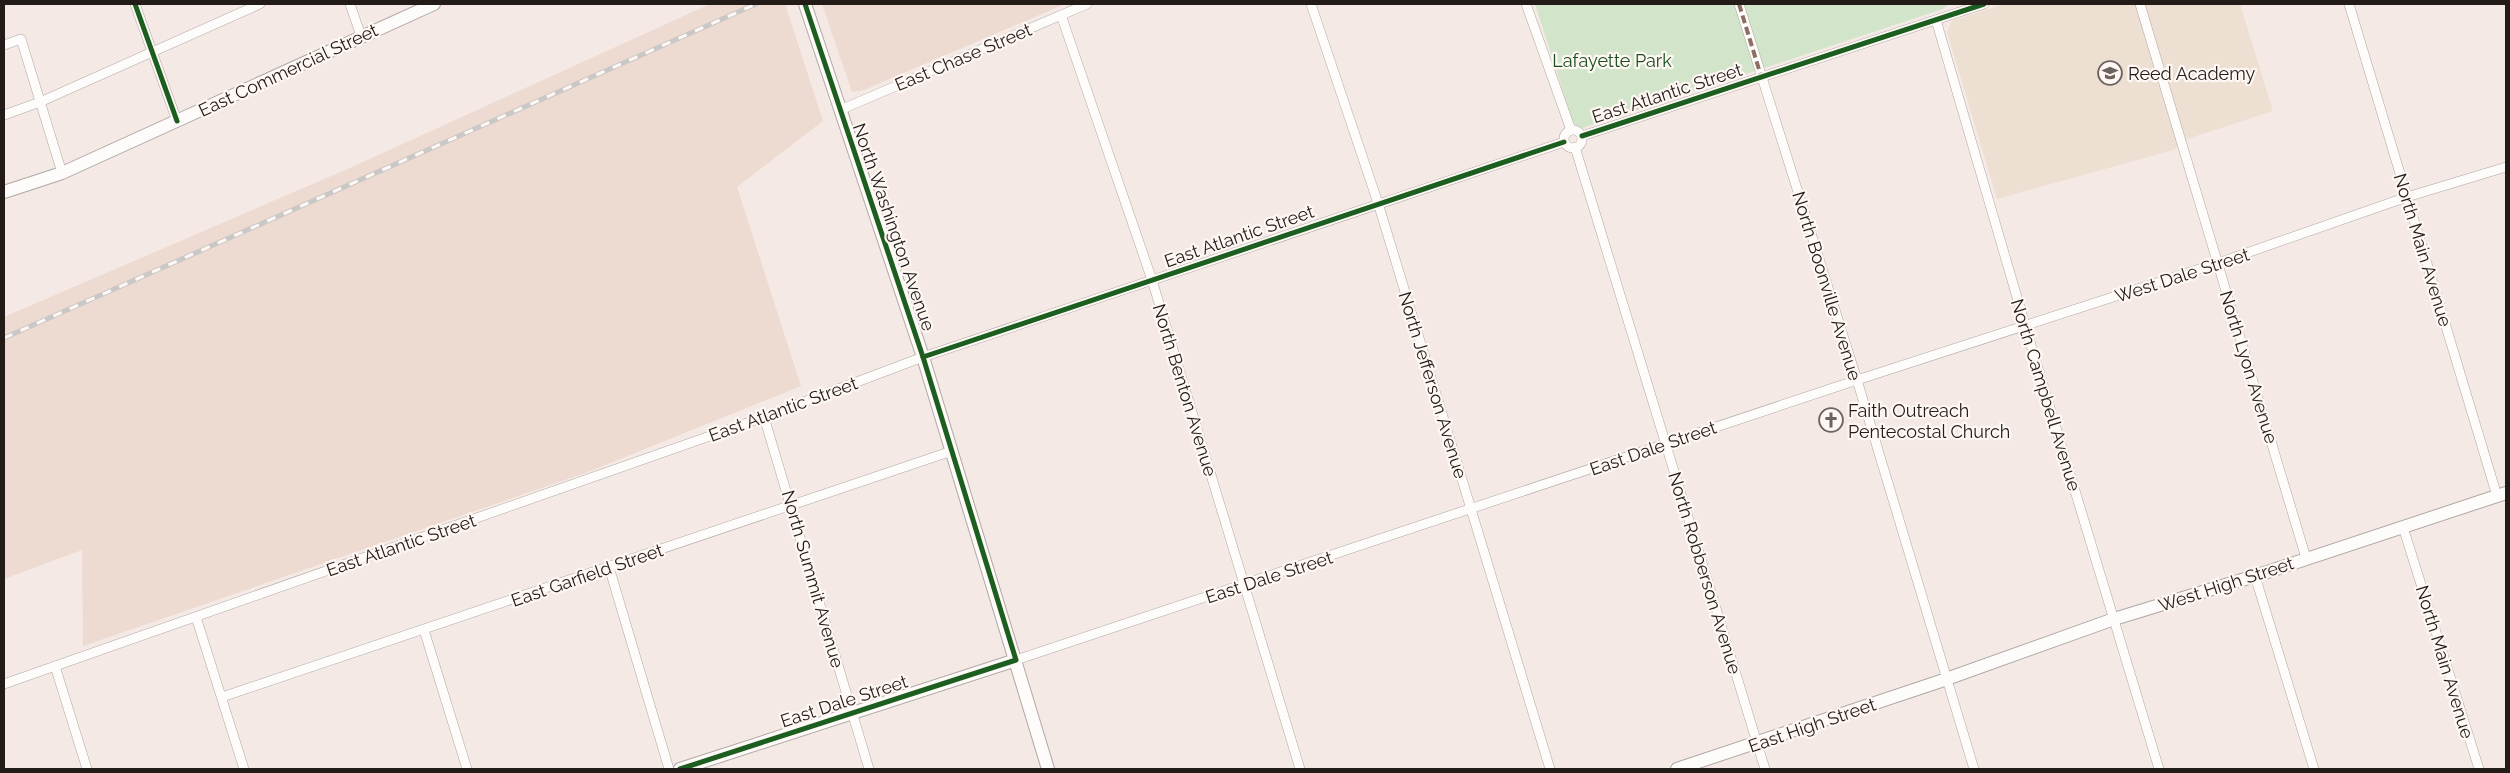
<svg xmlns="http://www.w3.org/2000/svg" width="2510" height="773" font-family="Raleway,sans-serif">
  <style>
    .built { fill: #eddad1 }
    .education { fill: #eedfd3 }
    .green { fill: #d2e5cb }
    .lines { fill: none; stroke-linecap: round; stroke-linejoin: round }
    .street-casing { stroke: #b0a8a4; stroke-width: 10 }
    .secondary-casing { stroke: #b0a8a4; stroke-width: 14 }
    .street { stroke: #fdfcfb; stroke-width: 9 }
    .secondary { stroke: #fdfcfb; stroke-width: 12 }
    .rail-casing { stroke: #cac8c6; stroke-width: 5 }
    .rail { stroke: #fef7f3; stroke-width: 3; stroke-dasharray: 9; stroke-linecap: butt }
    .quiet { stroke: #8d6e63; stroke-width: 4; stroke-dasharray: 8 4; stroke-linecap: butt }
    .cycleway-casing { stroke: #fef7f3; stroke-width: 8 }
    .cycleway { stroke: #1b5e20; stroke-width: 5 }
    .labels { text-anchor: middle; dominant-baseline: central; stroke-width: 4.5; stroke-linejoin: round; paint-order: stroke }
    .street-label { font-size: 18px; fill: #221b18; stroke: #fef7f3 }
    .park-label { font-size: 18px; fill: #184e1e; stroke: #fef7f3 }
    .poi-label { font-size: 18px; fill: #221b18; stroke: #fef7f3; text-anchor: start }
  </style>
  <rect width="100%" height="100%" fill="#f4e9e4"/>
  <g class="built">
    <path d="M710,4H785L823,121L737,187L801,386L588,472L83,646L82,550L4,579V317L350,168Z"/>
    <path d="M822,4H1065L864,90L852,92Z"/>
  </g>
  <path class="education" d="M2004,4H2240L2273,111L2187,139L2173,150L1997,199L1947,32L1952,21Z"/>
  <path class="green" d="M1535,4H1949L1943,9L1582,128L1576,126L1572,119Z"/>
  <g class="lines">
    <g class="street-casing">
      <g id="street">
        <path d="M135,4L177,121"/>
        <path d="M350,4L361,36"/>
        <path d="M1311,4L1378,203L1550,769"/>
        <path d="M1526,4L1571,130"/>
        <path d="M1739,4L1857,380L1974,769"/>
        <path d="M2140,4L2306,558"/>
        <path d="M2349,4L2497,496"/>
        <path d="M1061,15L1152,280L1300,769"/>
        <path d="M1936,20L2028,335L2159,769"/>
        <path d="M4,45L21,39L62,173"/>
        <path d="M840,110L1087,4"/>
        <path d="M4,115L40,102L260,4"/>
        <circle cx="1573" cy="139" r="9"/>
        <path d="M1582,136L1984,4"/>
        <path d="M1575,147L1765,769"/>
        <path d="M764,417L869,769"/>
        <path d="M2403,527L2479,769"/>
        <path d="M609,567L669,769"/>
        <path d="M2255,576L2314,769"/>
        <path d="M196,617L244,769"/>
        <path d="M424,630L467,769"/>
        <path d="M1016,660L1857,380L2218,263L2407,197L2506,167"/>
        <path d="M55,666L87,769"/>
        <path d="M4,684L764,417L923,357L1564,142"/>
        <path d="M222,697L952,451"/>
      </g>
    </g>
    <g class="secondary-casing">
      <g id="secondary">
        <path d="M805,4L923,357L1048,769"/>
        <path d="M4,192L62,173L434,4"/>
        <path d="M680,769L1016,660"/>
        <path d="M1677,769L1938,682L2114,619L2255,576L2506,493"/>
      </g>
    </g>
    <use href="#street" class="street"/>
    <use href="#secondary" class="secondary"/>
    <g class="rail-casing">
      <path id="rail" d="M4,338L756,4"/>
    </g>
    <use href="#rail" class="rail"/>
    <path class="quiet" d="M1739,4L1761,76"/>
    <g class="cycleway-casing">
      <g id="cycleway">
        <path d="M135,4L177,121"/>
        <path d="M1582,136L1984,4"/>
        <path d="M923,357L1564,142"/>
        <path d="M680,769L1016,660L923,357L805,4"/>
      </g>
    </g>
    <use href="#cycleway" class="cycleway"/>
  </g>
  <defs>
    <g id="school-ring" transform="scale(1.25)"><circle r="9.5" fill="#fef7f3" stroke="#6c635f" stroke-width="1.5"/><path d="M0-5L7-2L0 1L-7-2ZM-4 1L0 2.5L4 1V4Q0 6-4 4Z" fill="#6c635f"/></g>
    <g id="church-ring" transform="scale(1.25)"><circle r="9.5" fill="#fef7f3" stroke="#6c635f" stroke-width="1.5"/><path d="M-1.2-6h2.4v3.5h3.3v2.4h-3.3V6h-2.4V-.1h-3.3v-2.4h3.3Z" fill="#6c635f"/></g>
  </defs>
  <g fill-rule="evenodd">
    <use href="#school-ring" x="2110" y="73"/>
    <use href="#church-ring" x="1831" y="420"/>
  </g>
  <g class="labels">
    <g class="street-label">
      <text transform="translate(963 57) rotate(-23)">East Chase Street</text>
      <text transform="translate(288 70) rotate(-25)">East Commercial Street</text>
      <text transform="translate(1667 93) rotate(-18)">East Atlantic Street</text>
      <text transform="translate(894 227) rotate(71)">North Washington Avenue</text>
      <text transform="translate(1239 236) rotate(-19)">East Atlantic Street</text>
      <text transform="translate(2423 250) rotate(73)">North Main Avenue</text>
      <text transform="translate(2182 275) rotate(-18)">West Dale Street</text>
      <text transform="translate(1827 286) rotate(73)">North Boonville Avenue</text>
      <text transform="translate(2249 367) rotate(73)">North Lyon Avenue</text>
      <text transform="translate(1433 385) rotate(73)">North Jefferson Avenue</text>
      <text transform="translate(1185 390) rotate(73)">North Benton Avenue</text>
      <text transform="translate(2046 395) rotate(73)">North Campbell Avenue</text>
      <text transform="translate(783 409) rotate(-20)">East Atlantic Street</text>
      <text transform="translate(1653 448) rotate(-19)">East Dale Street</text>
      <text transform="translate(401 545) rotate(-19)">East Atlantic Street</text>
      <text transform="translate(1705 573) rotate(73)">North Robberson Avenue</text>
      <text transform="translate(587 575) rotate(-19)">East Garfield Street</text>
      <text transform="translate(1269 577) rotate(-18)">East Dale Street</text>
      <text transform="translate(813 579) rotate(74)">North Summit Avenue</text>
      <text transform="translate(2226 584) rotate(-18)">West High Street</text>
      <text transform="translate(2445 662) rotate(73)">North Main Avenue</text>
      <text transform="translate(844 701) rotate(-18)">East Dale Street</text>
      <text transform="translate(1812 725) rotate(-19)">East High Street</text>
    </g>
    <g class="park-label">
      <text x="1612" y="60">Lafayette Park</text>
    </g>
    <g class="poi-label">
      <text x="2128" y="73">Reed Academy</text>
      <text x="1848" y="410">Faith Outreach<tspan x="1848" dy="21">Pentecostal Church</tspan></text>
    </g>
  </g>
  <rect width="2510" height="773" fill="none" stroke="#221b18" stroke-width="10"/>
</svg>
